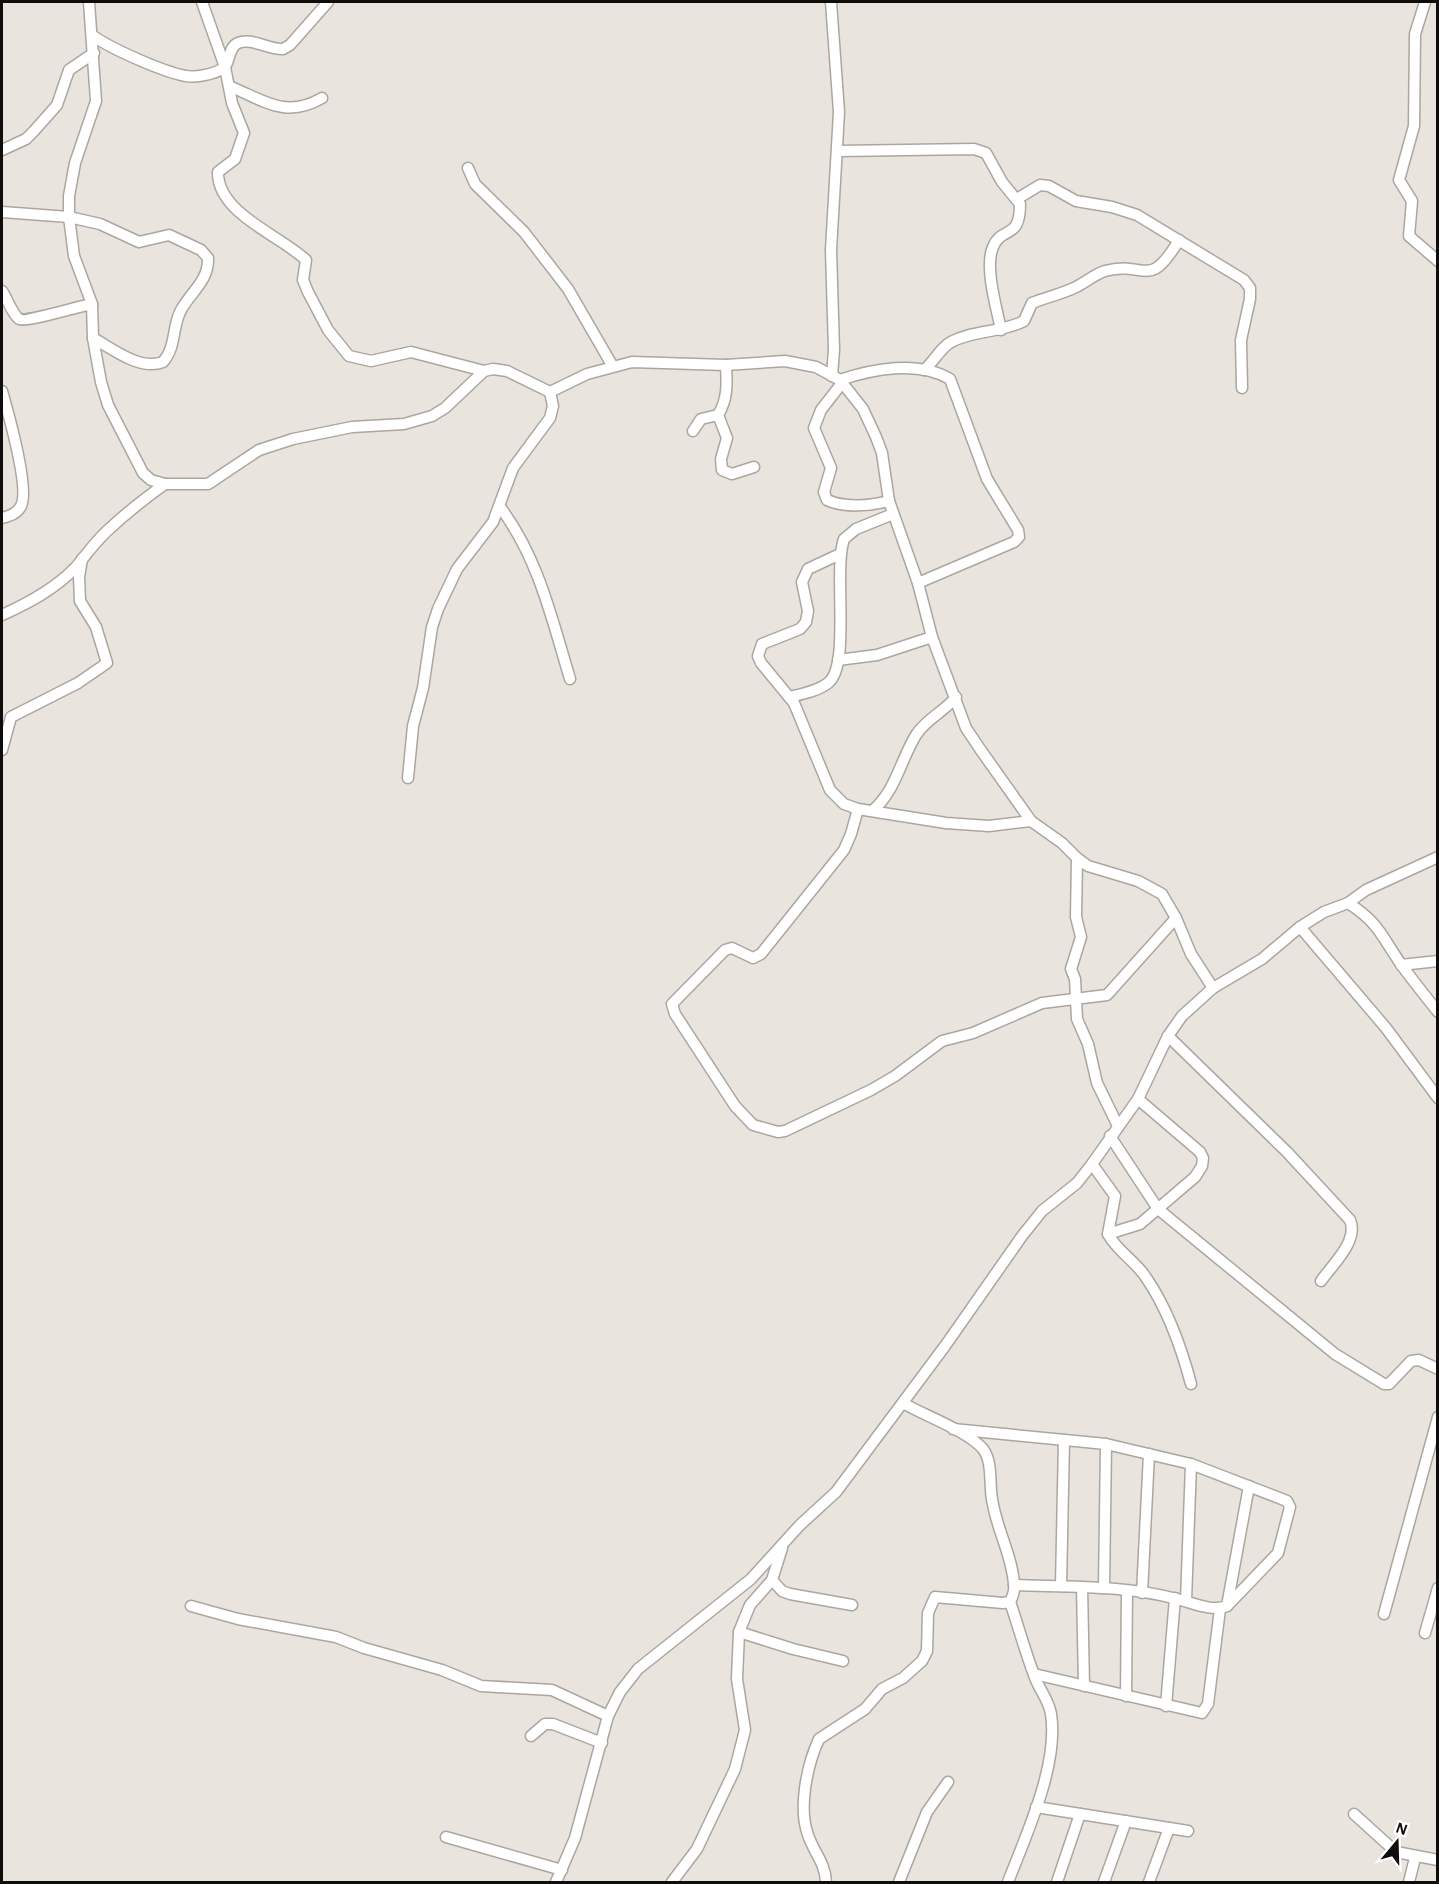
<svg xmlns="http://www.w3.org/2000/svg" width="1439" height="1884" font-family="'Alegreya Sans',sans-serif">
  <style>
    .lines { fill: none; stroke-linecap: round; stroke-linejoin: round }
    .minor-casing { stroke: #aba6a0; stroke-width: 13 }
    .minor { stroke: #fff; stroke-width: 10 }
  </style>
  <rect width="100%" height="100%" fill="#eae4de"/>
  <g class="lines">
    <g class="minor-casing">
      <g id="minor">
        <path d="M89,2L96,101L75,163L69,196V217L74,256L92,304L93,338L101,382L108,405L143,473L151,480L165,484H208L259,450L293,439L352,427L404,424L432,416L445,408L484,371L493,369L507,371L550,392L587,374L632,362L726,365L785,361L816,367L840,380L863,409L876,437L882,453L889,501L918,583L932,637L966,728L980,749L1031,821L1062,843L1077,858L1088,866L1138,881L1162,894L1176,918L1191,954L1213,988"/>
        <path d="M202,2L225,67L232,103L244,133L235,159L218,172C217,213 281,236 306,260L303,280L308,292L328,330L349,356L371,361L411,352L484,371"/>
        <path d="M831,2L839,112L831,250L834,350L832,376"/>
        <path d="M1425,2L1415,34L1414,126L1399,180L1412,201L1409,236L1438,261"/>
        <path d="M93,36C112,49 163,72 186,76C195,78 214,74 222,69C231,64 227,48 238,43C251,37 269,50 283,49L290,45L328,2"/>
        <path d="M229,86C265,101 286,119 322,98"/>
        <path d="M2,150L26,139L34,131L57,105L69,70L94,53"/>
        <path d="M838,151L974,149L986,153L1002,182L1020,204C1020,241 1002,225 993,247C984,267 997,309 1001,330"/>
        <path d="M468,168L475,184L524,232L568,289L612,365"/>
        <path d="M1017,199L1040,185L1049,186L1076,201L1112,207L1137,215L1244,280L1250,288V299L1241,340L1242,388"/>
        <path d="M2,212L69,217L100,224L139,242L169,235L201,250L208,258C209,282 189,293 180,312C172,329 176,347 163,362C140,371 113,349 93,338"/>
        <path d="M2,291C7,298 12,314 19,319C24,323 80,306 92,304"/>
        <path d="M924,370C934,362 940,348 951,342C973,330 1001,333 1024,321L1032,303C1047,297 1062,294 1076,287C1086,282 1095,274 1105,271C1146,260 1148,292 1179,240"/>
        <path d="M840,380C872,369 918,360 950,379L987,479L1018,530L1019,537L1014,542L918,583"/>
        <path d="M842,383L821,410L814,428L831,468L824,492L827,500C844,508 870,506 889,501"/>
        <path d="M2,391C8,412 30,489 21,506C17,514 9,516 2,518"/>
        <path d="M718,415L727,438L721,459L722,470L732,474L754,467"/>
        <path d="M693,431L701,419L718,415C728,399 727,383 726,365"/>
        <path d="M500,507C538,557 552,619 570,679"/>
        <path d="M840,554L808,569L802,582L808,611L806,622L800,629L762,644L758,656L761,663L794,703L830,790L844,804L858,809L946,823L989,826L1031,821"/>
        <path d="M2,615C29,603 55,589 76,567C86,555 95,542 107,531C125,514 144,499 165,484"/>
        <path d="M838,660L877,655L932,637"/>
        <path d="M789,697C802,694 818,691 828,683C851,666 833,570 844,539L856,529L893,514"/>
        <path d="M2,750L11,717L78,683L107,663L96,627L80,601L79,577L82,559"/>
        <path d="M408,778L413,726L423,688L432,627L438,609L457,569L493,522L513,468L550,418L553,406L550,392"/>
        <path d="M858,809L851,834L844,850L761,954L753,958L732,948L725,950L672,1004L675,1014L735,1106L753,1125L778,1132L785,1131L871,1090L895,1076L942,1041L973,1033L1042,1003L1107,995L1176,918"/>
        <path d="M872,811C896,791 900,761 916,735C926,719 944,712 956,697"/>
        <path d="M1077,858L1076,917L1081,937L1071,969L1075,979L1077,1019L1088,1044L1097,1083L1118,1126"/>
        <path d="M1348,903C1380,923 1382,938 1403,967C1414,982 1426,997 1438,1012"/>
        <path d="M1300,927L1386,1028L1438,1098"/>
        <path d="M1401,965L1438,961"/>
        <path d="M1168,1036L1287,1152L1350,1220C1359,1241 1332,1265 1321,1281"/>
        <path d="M1110,1136L1158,1209L1335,1354L1384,1384H1389L1411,1361L1419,1360L1438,1369"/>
        <path d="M1092,1164L1115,1196L1108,1234C1117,1251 1134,1260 1145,1276C1168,1309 1181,1346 1191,1384"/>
        <path d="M1108,1234L1140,1224L1195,1177L1202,1166L1203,1158L1200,1152L1138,1099"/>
        <path d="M953,1429L1106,1444L1191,1464L1287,1501L1290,1507L1278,1553L1227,1606C1212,1612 1193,1603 1177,1599C1125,1585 1068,1587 1014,1585"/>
        <path d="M772,1580L782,1591L790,1594L852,1605"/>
        <path d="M1061,1586L1064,1440"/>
        <path d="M1082,1587L1084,1686"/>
        <path d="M1104,1588L1106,1444"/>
        <path d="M1142,1593L1149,1454"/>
        <path d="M1186,1601L1191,1464"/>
        <path d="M191,1606L238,1619L336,1637L364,1648L442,1670L481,1686L552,1690L608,1716"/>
        <path d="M1227,1606L1249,1486"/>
        <path d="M1384,1614L1438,1417"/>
        <path d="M739,1632L793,1649L843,1661"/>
        <path d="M1425,1633L1438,1588"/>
        <path d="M1034,1674L1202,1713L1208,1704L1220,1609"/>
        <path d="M1126,1696L1127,1591"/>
        <path d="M1166,1706L1175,1598"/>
        <path d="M531,1736L545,1724H553L602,1743"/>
        <path d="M1036,1807L1188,1831"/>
        <path d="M1354,1814L1396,1852L1438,1860"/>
        <path d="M446,1837L562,1870"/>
        <path d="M556,1882L575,1838L608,1716L620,1692L638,1669L751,1579L800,1525L836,1492L945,1346L1022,1236L1042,1211L1077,1183L1092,1164L1138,1099L1168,1036L1182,1016L1213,988L1262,959L1300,927L1324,912L1348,903L1366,890L1438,857"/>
        <path d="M672,1882L697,1849L735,1769L745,1730L737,1679L739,1632L750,1605L772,1580L782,1548"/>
        <path d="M826,1882C825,1862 814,1853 808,1835C798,1808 807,1765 819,1739L865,1709L882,1689L903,1678L922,1661L927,1651L928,1613L935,1597L1003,1603L1010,1602C1013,1596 1015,1590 1014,1584C1012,1555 996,1528 992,1499C989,1484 993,1462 983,1449C968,1431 925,1416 903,1403"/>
        <path d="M899,1882L927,1812L948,1782"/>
        <path d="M1008,1882C1026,1835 1059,1765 1051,1714C1049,1701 1041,1692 1036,1680C1026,1655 1019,1628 1010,1602"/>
        <path d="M1057,1882L1080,1814"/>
        <path d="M1104,1882L1126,1821"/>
        <path d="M1149,1882L1169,1828"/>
        <path d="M1409,1882L1415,1858"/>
      </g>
    </g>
    <use href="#minor" class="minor"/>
  </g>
  <rect width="1439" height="1884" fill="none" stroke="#0f0d0b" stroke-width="6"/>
  <g transform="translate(1397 1842) rotate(19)" stroke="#ffffff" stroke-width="4.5" paint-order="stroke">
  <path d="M0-4.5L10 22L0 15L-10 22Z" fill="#0f0d0b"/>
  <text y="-9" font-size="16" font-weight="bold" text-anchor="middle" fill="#0f0d0b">N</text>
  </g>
</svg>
